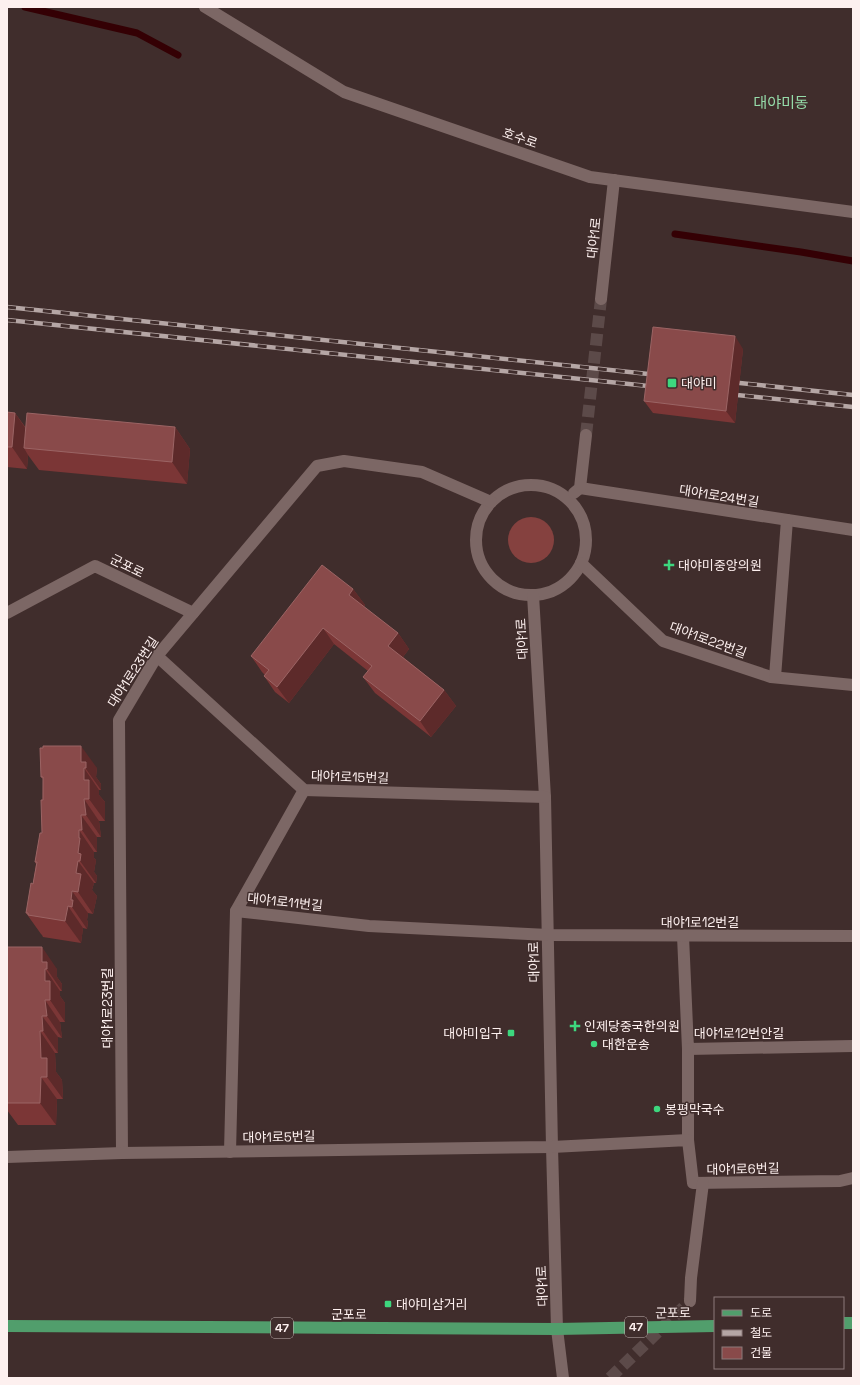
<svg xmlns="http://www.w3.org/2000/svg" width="860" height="1385" font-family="'Space Grotesk','Noto Sans KR',sans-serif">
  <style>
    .green { fill: #85413f }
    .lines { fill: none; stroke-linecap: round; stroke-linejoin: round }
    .stream { stroke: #340004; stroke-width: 7 }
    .minor-tunnel { stroke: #5c4a49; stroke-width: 12; stroke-dasharray: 12 6; stroke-linecap: butt }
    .minor { stroke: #7c6765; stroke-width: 12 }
    .major { stroke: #519e6c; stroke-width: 12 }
    .rail-casing { stroke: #b5a6a5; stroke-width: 4.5 }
    .rail { stroke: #402d2c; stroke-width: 3; stroke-dasharray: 9; stroke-linecap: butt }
    .wall { fill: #7b3636 }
    .shaded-wall { fill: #5d2a2a }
    .building { fill: #894a4a; stroke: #9b6464 }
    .poi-dot { fill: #3dd77e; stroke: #402d2c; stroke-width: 1.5 }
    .labels { text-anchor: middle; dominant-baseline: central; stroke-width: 3; stroke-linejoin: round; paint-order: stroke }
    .shield { fill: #402d2c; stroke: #c4b6b4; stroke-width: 1 }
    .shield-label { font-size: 12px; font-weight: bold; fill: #fdf0ef }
    .street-label { font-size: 13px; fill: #fdf0ef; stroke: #402d2c }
    .poi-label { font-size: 13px; fill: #fdf0ef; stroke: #402d2c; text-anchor: start }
    .quarter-label { font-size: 15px; fill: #95dba9; stroke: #402d2c }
  </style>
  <rect width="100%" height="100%" fill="#402d2c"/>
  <circle class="green" cx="531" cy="540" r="23"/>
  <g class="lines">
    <g class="stream">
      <path d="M25,7L137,33L178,55"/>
      <path d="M675,234L801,252L853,261"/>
    </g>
    <g class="minor-tunnel">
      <path d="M586,435L601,299"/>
      <path d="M610,1378L690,1301"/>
    </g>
    <g class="minor">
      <path d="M205,7L344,92L590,177L853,212"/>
      <path d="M601,299L614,180"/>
      <circle cx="531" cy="540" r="55"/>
      <path d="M580,488L853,530"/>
      <path d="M574,493L580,488L586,435"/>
      <path d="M581,563L663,641L771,677L853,685"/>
      <path d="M533,595L545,797L552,1147L557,1329L563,1378"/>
      <path d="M7,613L95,566L193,613"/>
      <path d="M157,656L304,790L545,797"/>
      <path d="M775,677L787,520"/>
      <path d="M236,911L304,790"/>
      <path d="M683,936L688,1049L853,1046"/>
      <path d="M688,1140V1049"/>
      <path d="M230,1152L236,911L369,926L548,935L853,936"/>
      <path d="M122,1153L119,720L157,656L317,466L344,461L422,472L491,502"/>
      <path d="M7,1157L122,1153L552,1147L688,1140L693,1183L840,1181L853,1178"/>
      <path d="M690,1301L691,1278L703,1183"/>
    </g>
    <g class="major">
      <path d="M843,1323H853"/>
      <path d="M7,1326L557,1329L715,1326"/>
    </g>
    <g class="rail-casing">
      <g id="rail">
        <path d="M7,307L658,375"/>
        <path d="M7,320L658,387"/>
        <path d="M730,382L853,395"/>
        <path d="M727,394L853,407"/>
      </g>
    </g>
    <use href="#rail" class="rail"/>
  </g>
  <g class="wall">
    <path d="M743,349L735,423L653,413L644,401Z"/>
    <path d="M7,412L15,413L26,428L175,427L190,449L187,484L39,470L28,455L27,469L7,467Z"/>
    <path d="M353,589L365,605L364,607L398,633L409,649L403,657L444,690L456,706L431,737L375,693L363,677L368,671L334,644L289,703L275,692L264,676L265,675L262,672L251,656Z"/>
    <path d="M40,748L97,768L96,777L101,784V790H99V795L105,802V821H99L101,837H97V852H94V858L96,860L94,872L97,876L96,883H94L92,890L97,896L93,914L88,913L87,920L88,922L87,929L83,928L81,943L43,937L42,935L41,934L26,913L33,884L36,864L35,862L42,833L43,779L41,777Z"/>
    <path d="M7,947L57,969V977L62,984V991H60V996L65,1003V1022H60L62,1038L58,1037V1053H55L56,1072L62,1080L63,1099H57L56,1125H18L7,1110Z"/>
  </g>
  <g class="shaded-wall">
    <path d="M735,336L743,349L735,423L726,411Z"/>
    <path d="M15,413L30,435L24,448L28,455L27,469L12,447Z"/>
    <path d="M175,427L190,449L187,484L172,462Z"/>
    <path d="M353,589L365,605L360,611L349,595Z"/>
    <path d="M323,628L334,644L289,703L277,687Z"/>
    <path d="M398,633L409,649L399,662L388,646Z"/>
    <path d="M444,690L456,706L431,737L420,721Z"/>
    <path d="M81,746L97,768L96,777L101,784V790L81,762Z"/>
    <path d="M84,768L99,790V795L105,802V821L89,799L84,780Z"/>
    <path d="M84,799L99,821L101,837L86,815Z"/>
    <path d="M81,815L97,837V852L82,830Z"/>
    <path d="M79,830L94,852V858L96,860L94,872L97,876L96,883L80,861L78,853Z"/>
    <path d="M78,861L94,883L92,890L97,896L93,914L78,892L76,873Z"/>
    <path d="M72,891L88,913L87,920L88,922L87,929L72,907L71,900Z"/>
    <path d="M68,906L83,928L81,943L65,921Z"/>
    <path d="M42,947L57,969V977L62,984V991L42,962Z"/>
    <path d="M45,969L60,991V996L65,1003V1022L50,1000L45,981Z"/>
    <path d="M45,1000L60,1022L62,1038L47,1016Z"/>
    <path d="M42,1016L58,1037V1053L43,1031Z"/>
    <path d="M40,1031L55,1053L56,1072L62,1080L63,1099L47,1077L41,1058Z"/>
    <path d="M41,1077L57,1099L56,1125L40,1103Z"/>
  </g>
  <g class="building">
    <path d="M653,327L735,336L726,411L644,401Z"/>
    <path d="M7,412L15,413L12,447H7Z"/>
    <path d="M27,413L175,427L172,462L24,448Z"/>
    <path d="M322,565L353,589L349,595L398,633L388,646L444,690L420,721L363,677L372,666L323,628L277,687L264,676L269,670L251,656Z"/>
    <path d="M43,746H81V762H86V768H84V780H89V799H84L86,815H81L82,830H79V838H80L78,853L81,854L80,861H78L76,873L81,874L78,892L72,891L71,900H73L72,907L68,906L65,921L28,915V913H26L31,883L33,884L37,862H35L40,833H42L41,800H43V777H41L40,748H43Z"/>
    <path d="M7,947H42V962H47V969H45V981H50V1000H45L47,1016H42L43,1031H40L41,1058H47V1077H41L40,1103H7Z"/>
  </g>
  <g class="poi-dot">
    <rect x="667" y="378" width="10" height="10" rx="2"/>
    <path d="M667 559h4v4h4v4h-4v4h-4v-4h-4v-4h4z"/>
    <path d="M573 1020h4v4h4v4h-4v4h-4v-4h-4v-4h4z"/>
    <rect x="507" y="1029" width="8" height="8" rx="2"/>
    <circle cx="594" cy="1044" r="4"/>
    <circle cx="657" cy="1109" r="4"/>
    <rect x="384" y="1300" width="8" height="8" rx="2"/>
  </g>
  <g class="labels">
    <g class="shield">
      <rect x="625" y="1317" width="22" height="20" rx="3"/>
      <rect x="271" y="1318" width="22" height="20" rx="3"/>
    </g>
    <g class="shield-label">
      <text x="636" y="1327">47</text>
      <text x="282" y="1328">47</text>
    </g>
    <g class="street-label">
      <text transform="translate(520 138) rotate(19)">호수로</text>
      <text transform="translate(594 238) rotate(-84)">대야1로</text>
      <text transform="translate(719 496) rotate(9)">대야1로24번길</text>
      <text transform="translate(127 566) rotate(26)">군포로</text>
      <text transform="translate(522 639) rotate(-93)">대야1로</text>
      <text transform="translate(708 640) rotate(20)">대야1로22번길</text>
      <text transform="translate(133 672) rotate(-57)">대야1로23번길</text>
      <text transform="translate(350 777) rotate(2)">대야1로15번길</text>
      <text transform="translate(285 902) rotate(6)">대야1로11번길</text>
      <text x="700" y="922">대야1로12번길</text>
      <text transform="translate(534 962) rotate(-91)">대야1로</text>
      <text transform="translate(107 1008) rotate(-90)">대야1로23번길</text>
      <text x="739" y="1033">대야1로12번안길</text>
      <text transform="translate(279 1137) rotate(-1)">대야1로5번길</text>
      <text transform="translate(743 1169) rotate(-1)">대야1로6번길</text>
      <text transform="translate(542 1286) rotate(-92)">대야1로</text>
      <text transform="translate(673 1313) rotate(-1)">군포로</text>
      <text x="349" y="1314">군포로</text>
    </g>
    <g class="poi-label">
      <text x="681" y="383">대야미</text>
      <text x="678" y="565">대야미중앙의원</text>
      <text x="584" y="1026">인제당중국한의원</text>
      <text x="503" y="1033" text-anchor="end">대야미입구</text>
      <text x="602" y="1044">대한운송</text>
      <text x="665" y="1109">봉평막국수</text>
      <text x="396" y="1304">대야미삼거리</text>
    </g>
    <g class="quarter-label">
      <text x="781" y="102">대야미동</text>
    </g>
  </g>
  <rect width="860" height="1385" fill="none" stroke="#fdf0ef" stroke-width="16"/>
  <rect x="714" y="1297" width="130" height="72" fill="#402d2c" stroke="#8c7b7a"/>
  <rect x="722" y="1310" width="20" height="6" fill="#519e6c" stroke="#8c7b7a"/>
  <text x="750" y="1317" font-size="12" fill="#fdf0ef">도로</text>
  <rect x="722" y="1330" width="20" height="6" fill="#b5a6a5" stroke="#8c7b7a"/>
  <text x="750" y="1337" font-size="12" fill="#fdf0ef">철도</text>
  <rect x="722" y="1347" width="20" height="12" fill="#894a4a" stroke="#8c7b7a"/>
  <text x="750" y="1357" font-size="12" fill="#fdf0ef">건물</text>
</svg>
